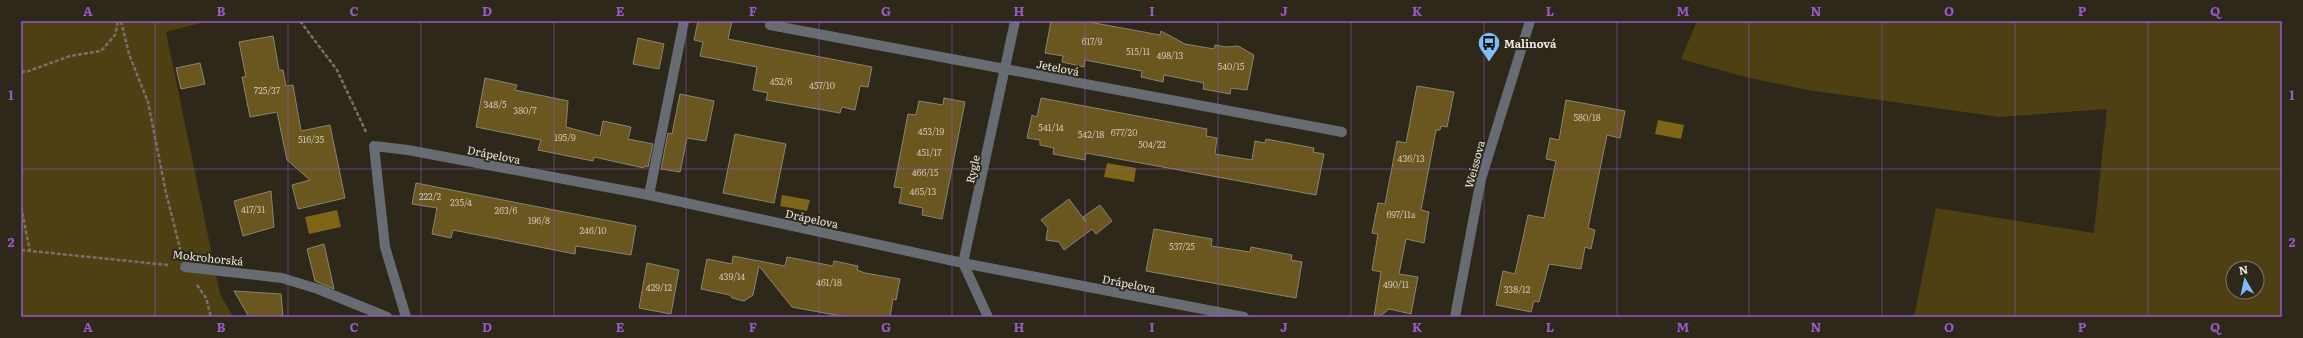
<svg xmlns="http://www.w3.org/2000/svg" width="2303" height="338" font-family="Literata,serif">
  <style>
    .green { fill: #4f4014; fill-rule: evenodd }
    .water { fill: #7e6517 }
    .building { fill: #6a561f; stroke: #8b8473 }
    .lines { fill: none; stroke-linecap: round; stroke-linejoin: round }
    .path { stroke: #767265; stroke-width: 2.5; stroke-dasharray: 4 2; stroke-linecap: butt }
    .service { stroke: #666c72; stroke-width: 10 }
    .minor { stroke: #666c72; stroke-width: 10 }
    .tertiary { stroke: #666c72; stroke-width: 10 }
    .grid { fill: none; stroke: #975ac6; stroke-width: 1; stroke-opacity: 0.55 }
    .labels { text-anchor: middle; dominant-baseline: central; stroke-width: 4; stroke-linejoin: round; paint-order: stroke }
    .number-label { font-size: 9px; fill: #cac2ae }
    .poi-label { font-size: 11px; font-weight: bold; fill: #eae6dd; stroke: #2d2819; text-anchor: start }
    .street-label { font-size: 11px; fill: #eae6dd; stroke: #2d2819 }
    .neatline { fill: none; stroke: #975ac6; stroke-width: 1.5 }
    .grid-label { font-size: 13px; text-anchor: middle; font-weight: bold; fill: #975ac6 }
  </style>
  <rect width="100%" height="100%" fill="#2d2819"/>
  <g class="green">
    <path d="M21,21H208L166,32L220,294L233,317H21Z"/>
    <path d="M1697,21H2282V317H1914L1936,208L2094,233L2107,109L2000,117L1808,90L1745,77L1681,59ZM2233,268H2257V292H2233Z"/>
  </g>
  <g class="water">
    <path d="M1658,120L1684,125L1681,139L1655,134Z"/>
    <path d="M1107,163L1136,168L1134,182L1104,177Z"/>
    <path d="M782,195L810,200L807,211L780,206Z"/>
    <path d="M337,210L341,227L309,234L305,217Z"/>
  </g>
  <g class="building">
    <path d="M698,21H732L728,39L872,67L868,87L860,86L855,110L842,107L840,113L766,100L768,93L753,90L757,67L700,56L703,42L694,40Z"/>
    <path d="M1051,21H1084L1160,35L1161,31L1185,44L1214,49L1215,45L1226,47L1238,46L1254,55L1247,90L1231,88L1230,94L1203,89L1204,83L1164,75L1163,82L1141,77L1142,71L1085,60L1084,67L1062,62L1063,56L1045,53Z"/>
    <path d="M273,36L279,70H283L286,86L293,85L301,131L330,125L345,198L298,209L292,185L310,180L287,160L277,112L250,117L242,77H246L239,42Z"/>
    <path d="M638,38L664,44L659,69L633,64Z"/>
    <path d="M200,63L205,84L181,89L176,68Z"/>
    <path d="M485,78L517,85L515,90L568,101L566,127L600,136L603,121L631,127L628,139L653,144L648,167L645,166L644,168L594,157L593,161L538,150L541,140L476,127Z"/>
    <path d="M1417,86L1454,92L1447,127L1441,126L1440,130H1436L1421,210L1429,212L1424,243L1406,239L1399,274L1418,277L1411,314L1389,309L1379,317H1374L1381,272L1372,270L1378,234L1372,233L1378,203L1385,204L1397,141L1406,143Z"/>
    <path d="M680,94L714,101L706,141L687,138L680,172L661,169L668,133L672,134Z"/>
    <path d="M944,98L965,102L942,219L922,215L923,208L899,203L902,188L894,187L908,114L916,115L919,101L943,105Z"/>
    <path d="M1041,98L1207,129L1206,136L1217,138L1215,154L1252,160L1255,141L1265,143L1266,139L1314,148L1313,152L1324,154L1316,195L1086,153L1085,160L1053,154L1054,148L1040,145V140L1027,138L1032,115L1037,117Z"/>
    <path d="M1566,100L1625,111L1620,138L1607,135L1588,228L1595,230L1591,249L1585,247L1581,269L1549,264L1539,302L1534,301L1531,312L1496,305L1503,271L1515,274L1528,215L1544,218L1556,161L1546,159L1550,138L1559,140Z"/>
    <path d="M735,134L786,144L774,203L723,193Z"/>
    <path d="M416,183L636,226L631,255L576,246L575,254L453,230L451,238L432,234L437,208L412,204Z"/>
    <path d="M271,191L274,227L243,236L234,201Z"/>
    <path d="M1069,199L1086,222L1083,217L1100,205L1112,221L1096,234L1092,229L1064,250L1059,242L1046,240L1048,228L1041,220Z"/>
    <path d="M1154,229L1212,239L1211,246L1250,252L1251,247L1292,255L1291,260L1302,262L1296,298L1146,271Z"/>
    <path d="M324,244L334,289L315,281L307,249Z"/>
    <path d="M733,256L785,266L787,257L833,266L834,261L858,266L857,270L865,273L900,279L896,300L893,299L890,317H846L792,307L759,266L753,295L744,301L732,298L730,295L701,289L707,259L732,264Z"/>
    <path d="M647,263L679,270L671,314L639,308Z"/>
    <path d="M234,291L281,294L283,317H249Z"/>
  </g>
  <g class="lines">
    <g class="path">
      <path d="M121,21L129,54L148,102L166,193L181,252"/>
      <path d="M300,21L337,70L366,132"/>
      <path d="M21,71L26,72L70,56L101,51L115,35L118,21"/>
      <path d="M21,207L30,251"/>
      <path d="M21,250L168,265"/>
      <path d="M197,285L206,298L211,317"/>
    </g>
    <path class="service" d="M649,195L684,21"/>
    <g class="minor">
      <path d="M770,25L1342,132"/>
      <path d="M185,267L282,278L318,289L387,317"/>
      <path d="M406,317L385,247L374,146L408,150L649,195L963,263L1244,317"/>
      <path d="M988,317L963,263L1015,21"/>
    </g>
    <path class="tertiary" d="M1455,317L1481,179L1530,21"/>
  </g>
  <path class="grid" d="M155,21V317M288,21V317M421,21V317M554,21V317M686,21V317M819,21V317M952,21V317M1085,21V317M1218,21V317M1351,21V317M1484,21V317M1617,21V317M1749,21V317M1882,21V317M2015,21V317M2148,21V317M21,169H2282"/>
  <defs>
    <g id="bus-pin" transform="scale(1.15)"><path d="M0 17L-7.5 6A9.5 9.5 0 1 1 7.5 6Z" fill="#7ebdf9" stroke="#2d2819"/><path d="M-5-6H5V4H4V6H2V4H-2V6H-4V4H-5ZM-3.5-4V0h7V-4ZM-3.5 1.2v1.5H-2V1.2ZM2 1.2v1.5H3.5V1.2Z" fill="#111"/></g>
  </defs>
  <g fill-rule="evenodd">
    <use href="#bus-pin" x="1489" y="43"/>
  </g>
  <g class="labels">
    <g class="number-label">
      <text x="1092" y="41">617/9</text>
      <text x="1138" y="51">515/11</text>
      <text x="1170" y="55">498/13</text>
      <text x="1231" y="66">540/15</text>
      <text x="781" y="81">452/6</text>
      <text x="822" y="85">457/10</text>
      <text x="267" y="90">725/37</text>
      <text x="495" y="104">348/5</text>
      <text x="525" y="110">380/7</text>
      <text x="1587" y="117">580/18</text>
      <text x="1051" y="127">541/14</text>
      <text x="931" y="131">453/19</text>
      <text x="1124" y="132">677/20</text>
      <text x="1091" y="134">542/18</text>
      <text x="565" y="137">195/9</text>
      <text x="311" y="139">516/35</text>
      <text x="1152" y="144">504/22</text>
      <text x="929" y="152">451/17</text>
      <text x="1411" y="158">436/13</text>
      <text x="925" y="172">466/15</text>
      <text x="923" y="191">465/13</text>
      <text x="430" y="196">222/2</text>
      <text x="461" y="202">235/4</text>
      <text x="253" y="209">417/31</text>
      <text x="506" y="210">263/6</text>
      <text x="1401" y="214">697/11a</text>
      <text x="539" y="220">196/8</text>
      <text x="593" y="230">246/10</text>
      <text x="1182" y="246">537/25</text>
      <text x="732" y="276">439/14</text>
      <text x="829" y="282">461/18</text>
      <text x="1396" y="284">490/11</text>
      <text x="659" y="287">429/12</text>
      <text x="1517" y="289">338/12</text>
    </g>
    <g class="poi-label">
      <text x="1504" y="43">Malinová</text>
    </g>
    <g class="street-label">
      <text transform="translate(1058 67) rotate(11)">Jetelová</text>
      <text transform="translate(494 154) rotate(11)">Drápelova</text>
      <text transform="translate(1474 164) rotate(-75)">Weissova</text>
      <text transform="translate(972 169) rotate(-77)">Rygle</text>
      <text transform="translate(812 218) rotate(12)">Drápelova</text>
      <text transform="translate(208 257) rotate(6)">Mokrohorská</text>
      <text transform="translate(1129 283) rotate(11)">Drápelova</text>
    </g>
  </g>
  <rect width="2303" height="338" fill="none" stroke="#2d2819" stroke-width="44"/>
  <g transform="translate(2245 280) rotate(351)"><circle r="19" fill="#2d2819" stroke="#797467"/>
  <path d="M0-3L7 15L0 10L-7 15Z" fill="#7ebdf9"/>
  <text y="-6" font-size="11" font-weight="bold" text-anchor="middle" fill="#eae6dd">N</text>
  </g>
  <rect x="22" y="22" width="2259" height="294" class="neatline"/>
  <g class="grid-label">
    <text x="88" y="16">A</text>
    <text x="221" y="16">B</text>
    <text x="354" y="16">C</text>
    <text x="487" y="16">D</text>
    <text x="620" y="16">E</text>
    <text x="753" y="16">F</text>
    <text x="886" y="16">G</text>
    <text x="1019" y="16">H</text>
    <text x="1152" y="16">I</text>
    <text x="1284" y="16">J</text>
    <text x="1417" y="16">K</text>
    <text x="1550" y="16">L</text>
    <text x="1683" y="16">M</text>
    <text x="1816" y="16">N</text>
    <text x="1949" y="16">O</text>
    <text x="2082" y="16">P</text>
    <text x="2215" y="16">Q</text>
    <text x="11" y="100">1</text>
    <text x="2292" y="100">1</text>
    <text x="11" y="247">2</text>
    <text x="2292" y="247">2</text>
    <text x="88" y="332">A</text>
    <text x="221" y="332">B</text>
    <text x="354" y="332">C</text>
    <text x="487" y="332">D</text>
    <text x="620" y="332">E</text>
    <text x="753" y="332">F</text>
    <text x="886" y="332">G</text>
    <text x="1019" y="332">H</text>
    <text x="1152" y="332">I</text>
    <text x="1284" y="332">J</text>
    <text x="1417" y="332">K</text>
    <text x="1550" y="332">L</text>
    <text x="1683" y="332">M</text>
    <text x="1816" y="332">N</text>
    <text x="1949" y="332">O</text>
    <text x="2082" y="332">P</text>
    <text x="2215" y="332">Q</text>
  </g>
</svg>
